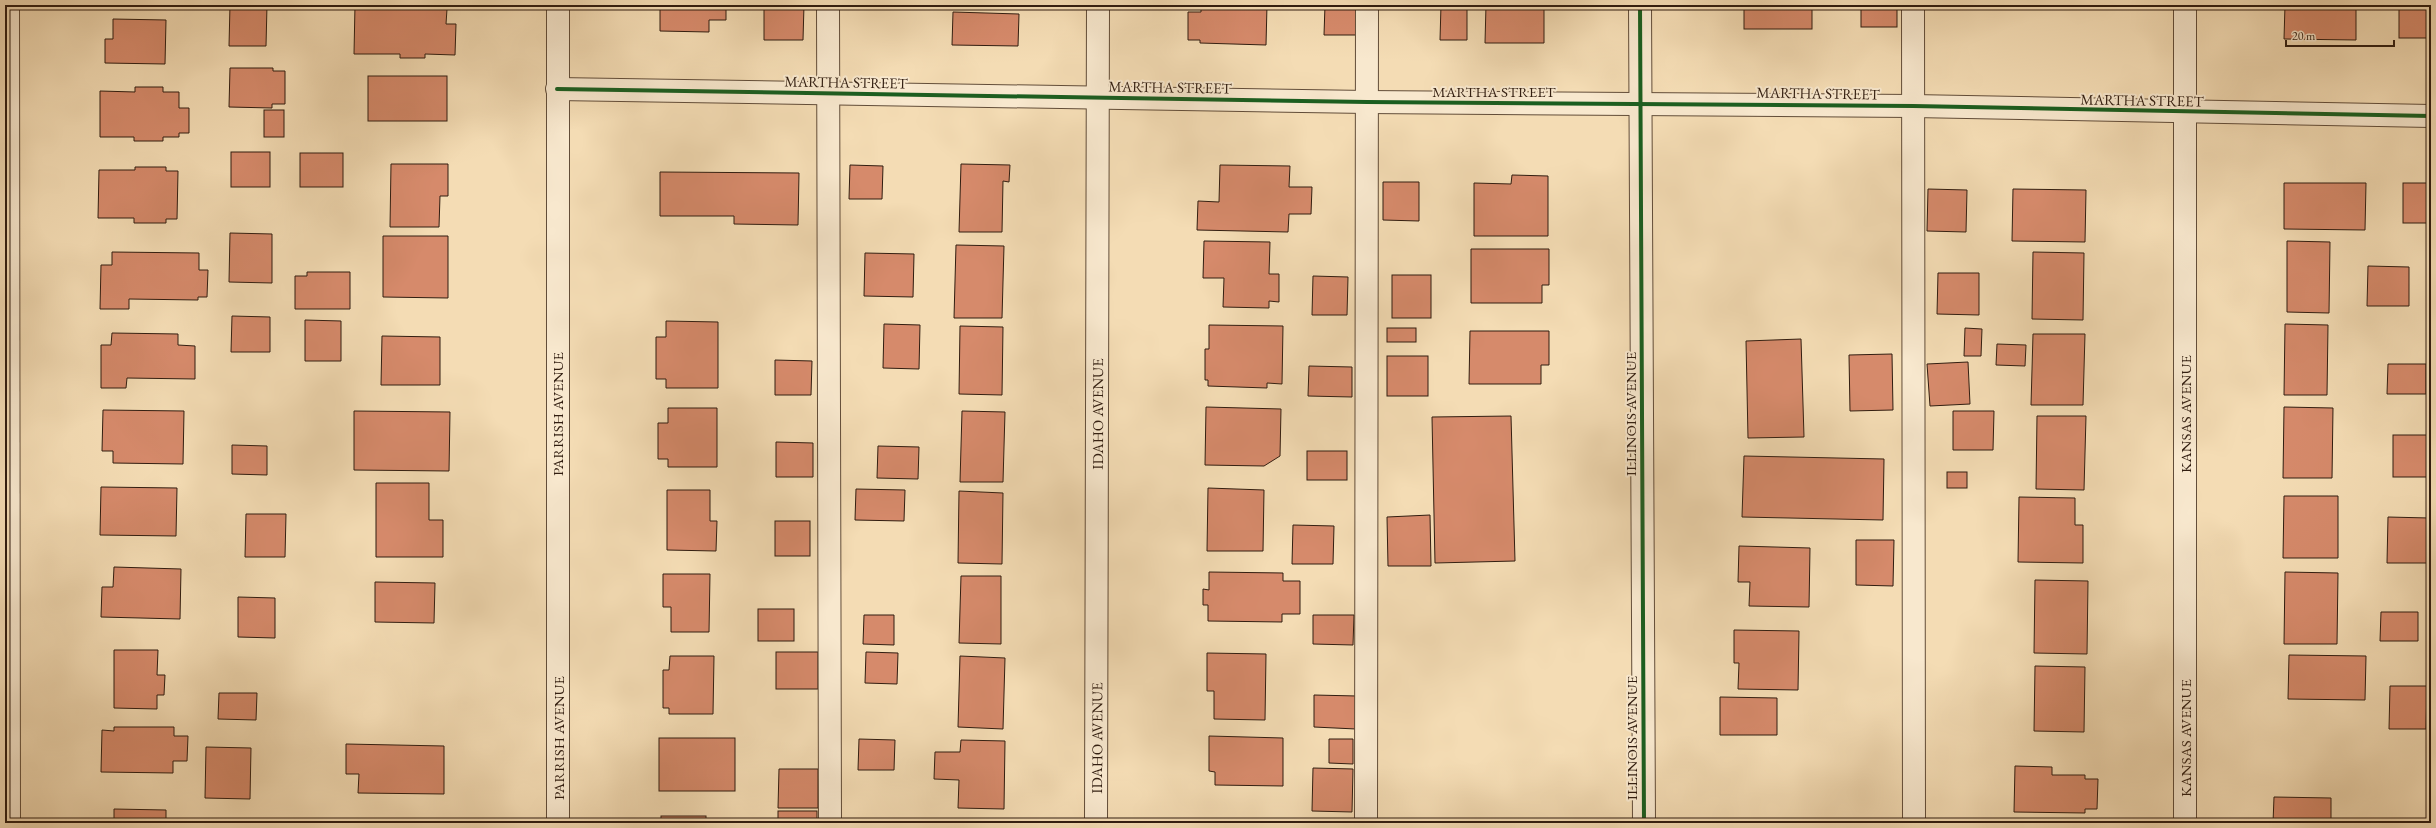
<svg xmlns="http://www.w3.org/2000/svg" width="2436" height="828" font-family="'EB Garamond',serif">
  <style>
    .building { fill: #d68a6b; stroke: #311d10 }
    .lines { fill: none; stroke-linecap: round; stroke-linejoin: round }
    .minor-casing { stroke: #624d39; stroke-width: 24 }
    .minor { stroke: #f8e8ce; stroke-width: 22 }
    .cycleway-casing { stroke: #f8e8ce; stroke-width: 6 }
    .cycleway { stroke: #1b5e20; stroke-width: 4 }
    .labels { text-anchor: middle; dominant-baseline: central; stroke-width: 4; stroke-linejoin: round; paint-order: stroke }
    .street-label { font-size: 15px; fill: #311d10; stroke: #f8e8ce }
  </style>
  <rect width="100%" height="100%" fill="#f4dcb4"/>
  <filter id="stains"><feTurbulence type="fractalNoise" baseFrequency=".005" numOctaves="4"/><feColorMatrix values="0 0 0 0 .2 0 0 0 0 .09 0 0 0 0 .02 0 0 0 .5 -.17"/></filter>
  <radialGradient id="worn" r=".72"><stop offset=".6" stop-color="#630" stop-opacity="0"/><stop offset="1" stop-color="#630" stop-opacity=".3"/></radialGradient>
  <g class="building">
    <path d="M230,5H267L266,46H229Z"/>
    <path d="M355,5H398V8L447,9L446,24H456L455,55L425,54V58H400V54H354Z"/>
    <path d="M660,5H726V20H709V32L660,31Z"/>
    <path d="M764,5H804L803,40H764Z"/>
    <path d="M1201,5H1267L1266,45L1200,43V40H1188V12H1201Z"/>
    <path d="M1325,5H1356V35H1324Z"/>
    <path d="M1441,5H1467V40H1440Z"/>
    <path d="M1486,5H1544V43H1485Z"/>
    <rect x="1744" y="5" width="68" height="24"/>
    <rect x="1861" y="5" width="36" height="22"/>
    <path d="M2285,5H2356V40L2284,39Z"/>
    <rect x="2399" y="5" width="32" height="33"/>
    <path d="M953,12L1019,14L1018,46L952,45Z"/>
    <path d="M113,19L166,20L165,64L105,63V39H113Z"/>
    <path d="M230,68H273V71H285V104H272V108L229,107Z"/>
    <rect x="368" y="76" width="79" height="45"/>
    <path d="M135,87H163V92H179V108H189V133H179V137H163V141H134V137H100V91L135,92Z"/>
    <rect x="264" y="110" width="20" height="27"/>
    <rect x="231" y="152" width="39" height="35"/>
    <rect x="300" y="153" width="43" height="34"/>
    <path d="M391,164H448V196H440L439,227H390Z"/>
    <path d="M961,164L1010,165L1009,182L1003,181L1002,232H959Z"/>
    <path d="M850,165L883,166L882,199H849Z"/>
    <path d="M1220,165L1290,166L1289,187H1312L1311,214H1289L1288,232L1197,230L1198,201L1219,202Z"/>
    <path d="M135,167H166V171H178L177,219H166V223H134V218H98L99,170H135Z"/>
    <path d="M660,172L799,173L798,225L734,224V216H660Z"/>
    <path d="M1512,175L1548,176V236H1474V183L1511,184Z"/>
    <path d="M1383,182H1419V221L1383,220Z"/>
    <path d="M2284,183H2366L2365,230L2284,229Z"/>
    <rect x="2403" y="183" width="28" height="40"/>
    <path d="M1928,189L1967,190L1966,232L1927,231Z"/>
    <path d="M2013,189L2086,190L2085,242L2012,241Z"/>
    <path d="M230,233L272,234V283L229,282Z"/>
    <path d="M383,236H448V298L383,297Z"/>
    <path d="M1204,241L1270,242L1269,274H1279V302L1269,301V308L1223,307L1224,278H1203Z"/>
    <path d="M2287,241L2330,242L2329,313L2287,312Z"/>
    <path d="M956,245L1004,246L1002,318H954Z"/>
    <path d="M1471,249H1549V285H1542V303H1471Z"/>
    <path d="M112,252L199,253V270H208L207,297H198V300L129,299V309H100L101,265H112Z"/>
    <path d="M2033,252L2084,253L2083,320L2032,319Z"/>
    <path d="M865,253L914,254L913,297L864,296Z"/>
    <path d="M2368,266L2409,267V306H2367Z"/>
    <path d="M307,272H350V309H295V276H307Z"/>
    <path d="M1938,273H1979V315L1937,314Z"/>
    <rect x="1392" y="275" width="39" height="43"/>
    <path d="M1313,276L1348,277L1347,315H1312Z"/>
    <path d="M232,316L270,317V352H231Z"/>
    <path d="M305,320L341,321V361H305Z"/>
    <path d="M666,321L718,322V388H666V379H656V337H666Z"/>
    <path d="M884,324L920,325L919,369L883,368Z"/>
    <path d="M2285,324L2328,325L2327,395H2284Z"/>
    <path d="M1209,325L1283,326L1282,384L1267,383V388L1208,386V380H1205V349H1209Z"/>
    <path d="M960,326L1003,327L1002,395L959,394Z"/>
    <rect x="1387" y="328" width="29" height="14"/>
    <path d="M1965,328L1982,329L1981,356H1964Z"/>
    <path d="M1470,331H1549V365H1541V384H1469Z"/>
    <path d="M112,333L178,334V345L195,346V379L127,378L126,388H101V345H111Z"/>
    <path d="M2033,334H2085L2083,405H2031Z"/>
    <path d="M382,336L440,337V385H381Z"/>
    <path d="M1801,339L1804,437L1748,438L1746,341Z"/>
    <path d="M1997,344L2026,345L2025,366L1996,365Z"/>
    <path d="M1892,354L1893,410L1850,411L1849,355Z"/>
    <rect x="1387" y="356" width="41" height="40"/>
    <path d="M775,360L812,361L811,395H775Z"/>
    <path d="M1968,362L1970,404L1930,406L1927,364Z"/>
    <path d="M2388,364H2426V394H2387Z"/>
    <path d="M1309,366L1352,367V397L1308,396Z"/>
    <path d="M1206,407L1281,409L1280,456L1264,466L1205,465Z"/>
    <path d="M2284,407L2333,408L2332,478H2283Z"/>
    <path d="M668,408H717V467H668V459H658V423H668Z"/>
    <path d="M103,410L184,411L183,464L113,463V451H102Z"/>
    <path d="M354,411L450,412L449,471L354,470Z"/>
    <path d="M962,411L1005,412L1003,482H960Z"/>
    <path d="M1953,411H1994L1993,450H1953Z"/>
    <path d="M1511,416L1515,561L1435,563L1432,417Z"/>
    <path d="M2037,416H2086L2084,490L2036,489Z"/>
    <rect x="2393" y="435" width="38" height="42"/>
    <path d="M776,442L813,443V477H776Z"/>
    <path d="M232,445L267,446V475L232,474Z"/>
    <path d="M878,446L919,447L918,479L877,478Z"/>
    <rect x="1307" y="451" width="40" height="29"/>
    <path d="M1744,456L1884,459L1883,520L1742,517Z"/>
    <rect x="1947" y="472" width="20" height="16"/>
    <path d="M376,483H429V520H443V557H376Z"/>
    <path d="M101,487L177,488L176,536L100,535Z"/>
    <path d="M1208,488L1264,490L1263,551H1207Z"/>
    <path d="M856,489L905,490L904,521L855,520Z"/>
    <path d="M667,490H710V521H717L716,551L667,550Z"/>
    <path d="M959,491L1003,493L1002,564L958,563Z"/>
    <path d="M2284,496H2338V558H2283Z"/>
    <path d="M2019,497L2075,498V525H2083V563L2018,562Z"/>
    <path d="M246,514H286L285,557H245Z"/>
    <path d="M1430,515L1431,566H1388L1387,517Z"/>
    <path d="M2388,517L2429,518V563H2387Z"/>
    <rect x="775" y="521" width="35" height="35"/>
    <path d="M1293,525L1334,526L1333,564H1292Z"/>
    <path d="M1856,540H1894L1893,586L1856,585Z"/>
    <path d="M1739,546L1810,548L1809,607L1749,606L1750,582H1738Z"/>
    <path d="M114,567L181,569L180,619L101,617L102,587H113Z"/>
    <path d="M1209,572L1283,573V581H1300V614H1282V622L1208,621V605H1203V589L1209,590Z"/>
    <path d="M2285,572L2338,573L2337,644H2284Z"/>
    <path d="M663,574H710L709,632H671V607H663Z"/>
    <path d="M961,576H1001V644L959,643Z"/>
    <path d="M2035,580L2088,581L2087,654L2034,653Z"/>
    <path d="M375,582L435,583L434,623L375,622Z"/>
    <path d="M238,597L275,598V638L238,637Z"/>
    <rect x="758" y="609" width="36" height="32"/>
    <path d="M2381,612H2418V641H2380Z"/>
    <path d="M864,615H894V645L863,644Z"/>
    <path d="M1313,615H1354L1353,645L1313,644Z"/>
    <path d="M1734,630L1799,631L1798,690L1738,689L1739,663H1734Z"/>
    <path d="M114,650H158L157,675H165L164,695H157V709L114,708Z"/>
    <rect x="776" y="652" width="42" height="37"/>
    <path d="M866,652L898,653L897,684L865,683Z"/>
    <path d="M1207,653L1266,654L1265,720L1214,719V691H1207Z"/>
    <path d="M2289,655L2366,656L2365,700L2288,699Z"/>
    <path d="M670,656H714L713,714H669V708H663V670H669Z"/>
    <path d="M960,656L1005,658L1003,729L958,727Z"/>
    <path d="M2035,666L2085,667L2084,732L2034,731Z"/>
    <path d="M2390,686H2427L2426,729H2389Z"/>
    <path d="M219,693H257L256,720L218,719Z"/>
    <path d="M1314,695L1357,696L1356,729L1314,727Z"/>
    <path d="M1720,697L1777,698V735H1720Z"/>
    <path d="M114,727H174V736H188L187,761H173V773L101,772L102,730L114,731Z"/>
    <path d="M1209,736L1283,738V786L1215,785V772L1209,771Z"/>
    <rect x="659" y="738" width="76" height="53"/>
    <path d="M859,739L895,740L894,770H858Z"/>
    <path d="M1329,739H1353V764L1329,763Z"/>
    <path d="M961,740L1005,741L1004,809L958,808L959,780L934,779L935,752H960Z"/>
    <path d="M346,744L444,746V794L358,793L359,774H346Z"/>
    <path d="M206,747L251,748L250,799L205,798Z"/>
    <path d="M2015,766L2052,767V775H2085V779H2098L2097,809H2085V813L2014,812Z"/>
    <path d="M1313,768L1353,769L1352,812L1312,811Z"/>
    <path d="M779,769H818V808H778Z"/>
    <path d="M2274,797L2331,798V823H2273Z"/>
    <path d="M114,809L166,810V823H114Z"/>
    <rect x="778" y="811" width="39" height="12"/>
    <rect x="661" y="816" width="45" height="7"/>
    <path d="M960,821L1007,823H960Z"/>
  </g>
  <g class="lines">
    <g class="minor-casing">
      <g id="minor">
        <path d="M8,5L9,823"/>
        <path d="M558,5V823"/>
        <path d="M828,5L830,823"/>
        <path d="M1640,5L1644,823"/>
        <path d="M1913,5L1914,823"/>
        <path d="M2185,5V823"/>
        <path d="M557,89L1367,102L1913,106L2431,116"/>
        <path id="s1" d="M1096,823L1098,5"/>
        <path d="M1366,823L1367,5"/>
      </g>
    </g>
    <use href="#minor" class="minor"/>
    <g class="cycleway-casing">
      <g id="cycleway">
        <path d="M1640,5L1644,823"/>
        <path d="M557,89L1367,102L1913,106L2431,116"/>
      </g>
    </g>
    <use href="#cycleway" class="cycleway"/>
  </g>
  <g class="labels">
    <g class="street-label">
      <text transform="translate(846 82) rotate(1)">MARTHA STREET</text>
      <text transform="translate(1170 87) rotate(1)">MARTHA STREET</text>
      <text x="1494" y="91">MARTHA STREET</text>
      <text transform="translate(1818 93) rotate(1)">MARTHA STREET</text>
      <text transform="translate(2142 100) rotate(1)">MARTHA STREET</text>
      <text transform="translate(557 414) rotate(-90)">PARRISH AVENUE</text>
      <text stroke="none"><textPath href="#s1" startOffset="409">IDAHO AVENUE</textPath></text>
      <text transform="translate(1630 414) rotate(-90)">ILLINOIS AVENUE</text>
      <text transform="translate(2185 414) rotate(-90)">KANSAS AVENUE</text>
      <text transform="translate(558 738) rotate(-90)">PARRISH AVENUE</text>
      <text stroke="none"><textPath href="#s1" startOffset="85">IDAHO AVENUE</textPath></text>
      <text transform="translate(1631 738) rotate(-90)">ILLINOIS AVENUE</text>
      <text transform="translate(2185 738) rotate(-90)">KANSAS AVENUE</text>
    </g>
  </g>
  <rect width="2436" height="828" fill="none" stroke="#f4dcb4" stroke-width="20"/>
  <rect x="6" y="6" width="2424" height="816" fill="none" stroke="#311d10" stroke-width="2"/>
  <rect x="10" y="10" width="2416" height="808" fill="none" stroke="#311d10"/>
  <path d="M2286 40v6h108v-6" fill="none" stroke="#311d10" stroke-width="2"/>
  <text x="2292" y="40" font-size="12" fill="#311d10" stroke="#f8e8ce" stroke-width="3" paint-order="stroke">20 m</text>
  <rect width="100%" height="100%" filter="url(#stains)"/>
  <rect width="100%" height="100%" fill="url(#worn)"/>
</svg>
